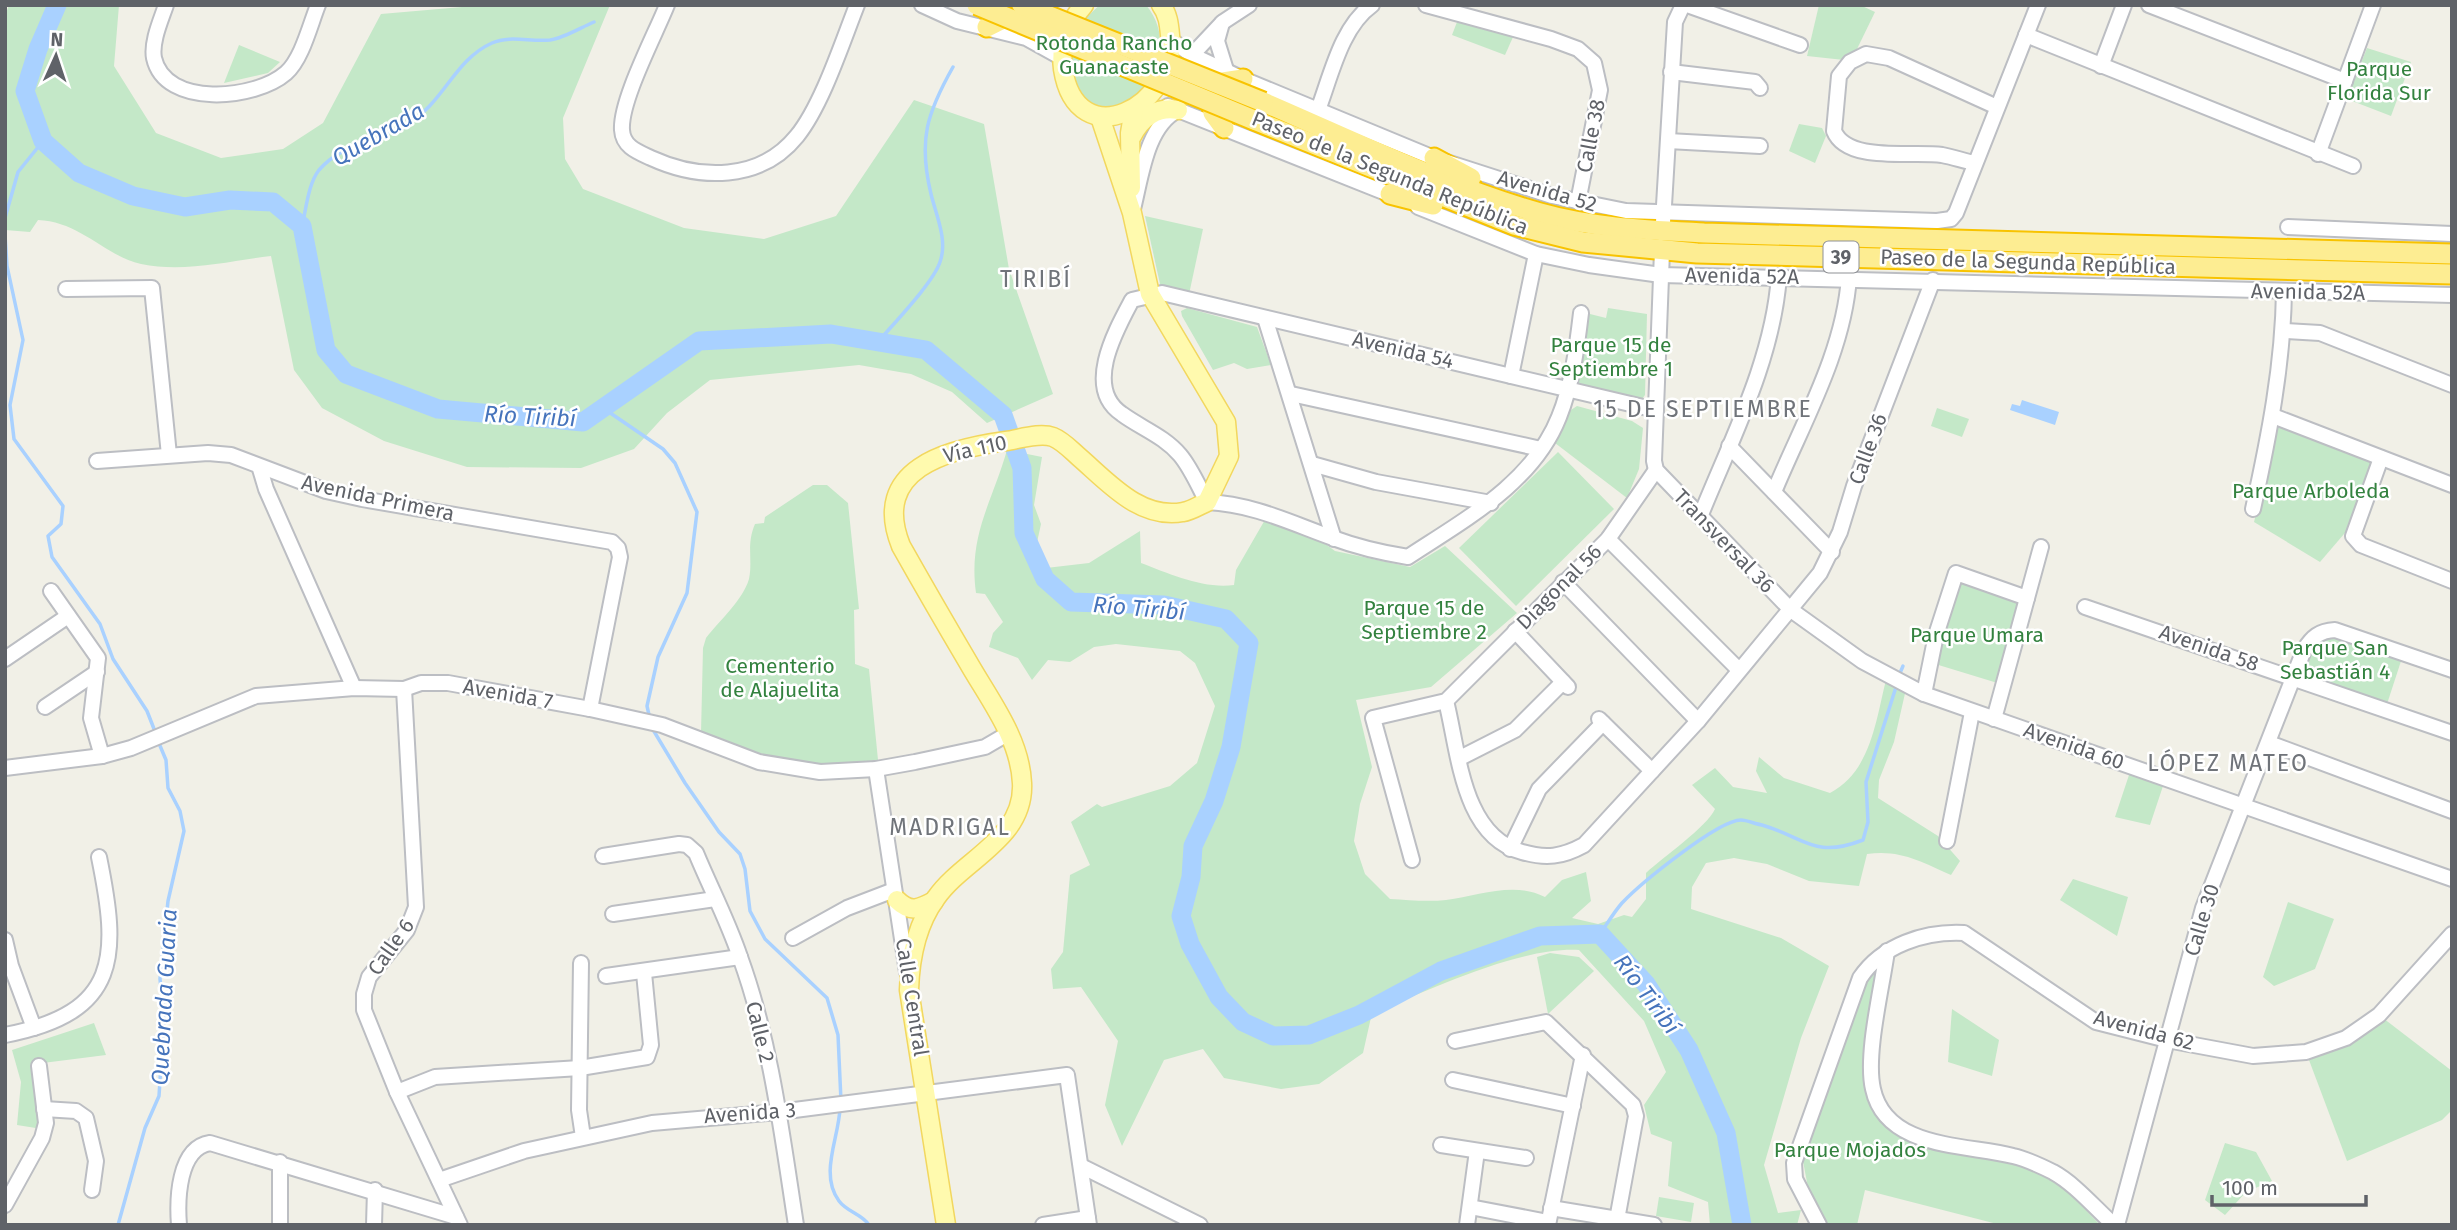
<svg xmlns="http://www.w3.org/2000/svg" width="2457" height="1230" font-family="'Fira Sans',sans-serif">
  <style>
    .green { fill: #c4e8c8 }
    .water { fill: #a9d1ff }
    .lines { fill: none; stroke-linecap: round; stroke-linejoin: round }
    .stream { stroke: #a9d1ff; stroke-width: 3.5 }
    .river { stroke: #a9d1ff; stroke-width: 19 }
    .minor-casing { stroke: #bcbec3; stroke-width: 18 }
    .major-casing { stroke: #f2d75f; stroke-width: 21 }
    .highway-casing { stroke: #f8c300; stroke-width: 23 }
    .minor { stroke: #fff; stroke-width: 14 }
    .major { stroke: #fffaae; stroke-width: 18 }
    .highway { stroke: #fded92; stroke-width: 19 }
    .highway-bridge-casing { stroke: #f8c300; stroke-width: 23; stroke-linecap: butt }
    .highway-bridge { stroke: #fded92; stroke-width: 19 }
    .labels { text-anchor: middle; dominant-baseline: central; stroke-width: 5; stroke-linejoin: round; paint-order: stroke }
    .shield { fill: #fff; stroke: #8f9195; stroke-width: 2 }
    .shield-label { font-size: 19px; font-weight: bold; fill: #5f6268 }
    .park-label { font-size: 21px; fill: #33823f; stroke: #fff }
    .street-label { font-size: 21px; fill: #5f6268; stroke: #fff }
    .water-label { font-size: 23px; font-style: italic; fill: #4674bc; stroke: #fff }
    .neighbourhood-label { font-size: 23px; letter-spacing: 2px; fill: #70747a; stroke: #fff }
  </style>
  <rect width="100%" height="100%" fill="#f1f0e7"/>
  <g class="green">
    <path d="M9,5H119L114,66L156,133L221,158L283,149L323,123L381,14L485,5H610L563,118L565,159L583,189L684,228L764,239L836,216L914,100L984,124L1009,269L1053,394L987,423L952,392L911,374L859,365L710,380L667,413L634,449L581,468L467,467L384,441L322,408L294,370L271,256C229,261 184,273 141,264C107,257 79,221 38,220L30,232L5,230V16Z"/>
    <path d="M1100,5H1146C1168,31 1163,67 1142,93C1136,100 1122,105 1113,110L1081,101C1066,57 1061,38 1100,5Z"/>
    <path d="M1819,5H1860L1875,12L1857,49L1844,60L1807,56Z"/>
    <path d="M1457,22L1513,37L1505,55L1452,35Z"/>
    <path d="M239,45L280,62L268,73L224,83Z"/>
    <path d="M2367,48L2411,62L2391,116L2347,99Z"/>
    <path d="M1799,124L1822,128L1826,136L1815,163L1789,151Z"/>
    <path d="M1145,216L1203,229L1188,299L1162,293Z"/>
    <path d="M1187,308L1257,327L1271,365L1247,369L1234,363L1213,370L1182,316L1181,311Z"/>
    <path d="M1608,308L1647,314L1645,395L1642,399L1570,384L1586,313L1606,318Z"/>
    <path d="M1577,406L1632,421L1643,428L1639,469L1627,498L1555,443L1568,412Z"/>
    <path d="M1937,408L1969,419L1962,437L1931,426Z"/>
    <path d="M2278,425L2372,462L2350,527L2320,562L2254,522Z"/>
    <path d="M1007,450L1042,457L1034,505L1041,524L1036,547L1046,568L1089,563L1140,531L1141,563C1170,574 1203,589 1234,585L1236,570L1266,518L1305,529L1335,551L1410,567L1445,546L1517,613L1431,687L1356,700L1372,767L1360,804L1354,841L1365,874L1390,899C1408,900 1428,902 1446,900C1479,896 1513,881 1545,897L1562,880L1586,872L1591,901L1572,918L1598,924L1624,915L1632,917L1646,899V873C1663,857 1707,827 1715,809L1692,785L1715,768L1733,787L1767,793L1756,771L1759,757L1784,778L1830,793C1872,771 1876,718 1887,676L1906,689L1894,742L1879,780L1878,798L1938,836L1960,861L1951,875C1922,862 1900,849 1867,854L1859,886L1809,881L1767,864L1734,858L1706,863L1692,887L1691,909L1781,938L1829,966L1801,1038L1764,1165L1778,1213L1801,1210L1797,1225H1710L1708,1202L1668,1186L1672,1142L1651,1134L1644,1105L1666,1072L1644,1021L1579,950C1517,947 1431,990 1372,1013L1363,1053L1319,1084L1281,1089L1224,1078L1203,1049L1164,1060L1122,1146L1105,1105L1118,1041L1081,987L1053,989L1051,969L1063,952L1070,875L1090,865L1071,822L1097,804L1102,807L1170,786L1197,763L1215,706L1195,663L1180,651L1116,644L1094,647L1070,662L1048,660L1032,680L1018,658L989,647L993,633L1003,622L985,594L976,593C968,535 992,503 1007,450Z"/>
    <path d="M1558,452L1614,509L1516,606L1459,548Z"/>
    <path d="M813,485H827L848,503L859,609L854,610L855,664L869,669L878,760L816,767L774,758L701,733L703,648L706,638C719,621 743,600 749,579C753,559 746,545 755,524L764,523L765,517Z"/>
    <path d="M1956,573L2027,598L2004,685L1932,663Z"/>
    <path d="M2331,634L2402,658L2387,704L2301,673L2312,645Z"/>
    <path d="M2130,772L2164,783L2150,825L2115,817Z"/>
    <path d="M2073,879L2128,897L2117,936L2060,900Z"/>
    <path d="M2288,902L2334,919L2315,969L2274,986L2263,977Z"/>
    <path d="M1550,953L1579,957L1594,971L1548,1014L1537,957Z"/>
    <path d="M1879,962C1867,1044 1836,1136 1951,1153C1984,1158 2020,1160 2049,1177C2068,1188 2085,1210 2100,1225H2001L1865,1190L1857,1225H1827L1810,1198L1802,1156L1866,978Z"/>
    <path d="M1952,1009L1999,1040L1992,1076L1948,1062Z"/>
    <path d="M2379,1015L2452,1071V1110L2442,1120L2347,1161L2306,1052Z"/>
    <path d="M94,1023L106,1055L35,1064L42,1129L17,1125L21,1082L12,1050Z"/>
    <path d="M2225,1143L2256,1152L2272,1181L2246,1192L2225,1215L2205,1200Z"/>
    <path d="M1659,1197L1694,1203L1691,1222L1656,1216Z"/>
  </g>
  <path class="water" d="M2022,400L2059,412L2055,425L2010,410L2012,404L2020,406Z"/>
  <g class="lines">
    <g class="stream">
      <path d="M5,218L18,172L43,141"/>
      <path d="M302,226C306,210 308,184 319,170C341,144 380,139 408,123C444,103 454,60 492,43C510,35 530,42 550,40C564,38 580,28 594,22"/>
      <path d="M5,235L7,266L23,340L10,405L14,439L63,506L61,524L48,536L52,557L100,624L113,659L147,711L156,734"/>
      <path d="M878,342C894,323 933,283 940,262C948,240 936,215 931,194C918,140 927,113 953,67"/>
      <path d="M603,408L663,449L675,463L697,512L687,593L658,657L647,706L649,715"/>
      <path d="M1900,673L1903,666"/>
      <path d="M652,728L685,783L719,832L740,854L745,869L750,911L765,939L827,998L838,1035L841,1101"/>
      <path d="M1600,934C1607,924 1614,912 1622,903C1640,884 1718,820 1741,820C1747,820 1755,824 1762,825C1806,838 1814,859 1863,840L1868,822L1866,782L1896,687"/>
      <path d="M840,1108C839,1138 819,1174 839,1201C847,1212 862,1214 869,1225"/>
      <path d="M118,1225L145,1128L159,1096L164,1017L160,979L168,901L184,831L180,811L168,788L166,760L158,741"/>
    </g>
    <path class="river" d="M57,5L38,49L25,91L43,141L79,173L133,196L185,207L230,200L273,202L302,226L326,350L346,374L438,409L583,422L699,341L831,334L926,350L1003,415L1022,468L1024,533L1045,579L1071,602L1164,605L1226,619L1249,643L1231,747L1214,801L1193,846L1191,877L1181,916L1190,944L1219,997L1243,1022L1273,1036L1309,1035L1359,1015L1441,971L1540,936L1600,934L1646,984L1689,1050L1726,1133L1742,1225"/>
    <g class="minor-casing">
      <g id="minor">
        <path d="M166,5C161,20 151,42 154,58C165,108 255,100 286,73C302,59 310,25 318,5"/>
        <path d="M667,5C655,35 620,101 622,130C623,147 638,152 651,158C699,180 760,182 797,136C822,105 842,43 857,5"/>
        <path d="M922,5L957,21L1026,38L1062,58"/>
        <path d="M1426,5L1551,39L1578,49L1594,63L1600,90L1578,202"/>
        <path d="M1687,5L1800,45"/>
        <path d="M2149,5L2345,81"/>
        <path d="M1222,23L1217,41L1226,70"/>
        <path d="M2026,35L2353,166"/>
        <path d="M1171,40L1192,55L1243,79L1434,158L1552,196L1626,211L1937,221L1951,219L1956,213L2038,5"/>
        <path d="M1192,55L1223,22L1249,5"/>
        <path d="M2101,66L2124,5"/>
        <path d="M1671,72L1755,82L1760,88"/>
        <path d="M1168,106L1396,197"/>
        <path d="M1318,110C1331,76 1341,27 1372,5"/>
        <path d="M1668,141L1760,146"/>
        <path d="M2318,154L2373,5"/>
        <path d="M1974,163C1964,161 1953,157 1942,155C1912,151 1847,163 1834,131L1839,76L1850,62L1866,54L1889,58L1997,107"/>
        <path d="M1418,207L1536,254L1589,265L1661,275L2452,295"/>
        <path d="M1132,213C1141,180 1145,127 1178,110"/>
        <path d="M1663,222L1675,22L1683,5"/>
        <path d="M2288,227L2452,234"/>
        <path d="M1662,251L1654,461L1656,470L1791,610L1862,661L1924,694L2452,879"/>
        <path d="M66,289L152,288L169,455"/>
        <path d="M1581,313C1577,347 1572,385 1559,417C1533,483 1464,520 1408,557C1383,553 1357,547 1333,538C1291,523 1253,504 1207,502C1199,487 1191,468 1180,455C1164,436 1141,428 1122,414C1083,388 1116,330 1132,300L1162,293L1511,376L1656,410"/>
        <path d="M1265,318L1334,539"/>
        <path d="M2284,331L2320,333L2452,385"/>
        <path d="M1511,376L1536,254"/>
        <path d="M1291,394L1541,449"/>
        <path d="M2273,416L2452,485"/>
        <path d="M1729,446L1832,552"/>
        <path d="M2381,458L2353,536L2361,545L2452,581"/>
        <path d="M97,461L208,453L231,455L326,491L362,499L612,542L618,548L620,557L590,709"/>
        <path d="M1312,464L1376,482L1491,503"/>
        <path d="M260,469L266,489L354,688"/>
        <path d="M1774,492C1802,424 1844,352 1849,277"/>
        <path d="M2253,509C2269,436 2283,365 2284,291"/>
        <path d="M1700,517C1731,440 1773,360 1779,276"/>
        <path d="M1608,539L1739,670"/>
        <path d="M1563,582L1698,721"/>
        <path d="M51,591L98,658L91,718L102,756"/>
        <path d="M2085,607L2452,733"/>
        <path d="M1515,631L1568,687"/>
        <path d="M5,659L68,616"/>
        <path d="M404,689L416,907L407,930L369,977L364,994V1010L397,1092L460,1225"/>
        <path d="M1924,694L1936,635L1956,573L2027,598"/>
        <path d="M1446,701C1459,752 1462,836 1522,852C1546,859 1562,857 1584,845L1698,721L1820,573L1840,532L1854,486L1933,280"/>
        <path d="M45,707L97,672"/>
        <path d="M1599,719L1652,771"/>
        <path d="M1994,719L2041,547"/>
        <path d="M2269,743L2452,811"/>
        <path d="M1460,758L1515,730L1563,682"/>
        <path d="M5,768L102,756L131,748L256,696L354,688L404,689L421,683H448L590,709L662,725L759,762L820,772L876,769L915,762L985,747L1009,733"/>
        <path d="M876,769L907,972"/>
        <path d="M1947,841L1972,712"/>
        <path d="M1510,849L1539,789L1603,723"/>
        <path d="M603,856L679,844L687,845L696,853C710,887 728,921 740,957C771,1042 782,1135 796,1225"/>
        <path d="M1412,860L1373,718L1446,701L1608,539L1656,470"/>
        <path d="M613,914L715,899"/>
        <path d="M793,938L847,908L894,890"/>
        <path d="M5,940L11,966L34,1028"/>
        <path d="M1887,951C1882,988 1865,1055 1873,1089C1886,1150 1968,1144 2013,1156C2026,1159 2041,1166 2053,1172C2075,1184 2095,1208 2114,1225"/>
        <path d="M581,963L579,1110L583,1137"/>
        <path d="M606,976L740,957"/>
        <path d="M5,1035C121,1013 119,955 99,857"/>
        <path d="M1455,1041L1546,1022L1633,1105L1636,1116L1616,1225"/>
        <path d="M1453,1080L1573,1106"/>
        <path d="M397,1092L435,1077L580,1068L647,1057L651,1045L644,973"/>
        <path d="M44,1109L76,1111L86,1118L96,1161L92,1190"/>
        <path d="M1441,1145L1526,1158"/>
        <path d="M1081,1166L1200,1225"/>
        <path d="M439,1180L524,1151L652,1123L779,1112L1067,1075L1089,1225"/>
        <path d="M5,1205L42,1138L46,1123L39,1066"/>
        <path d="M1470,1207L1548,1222"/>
        <path d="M1551,1208L1654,1225"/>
        <path d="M179,1225C177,1200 178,1148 210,1143L456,1217"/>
        <path d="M280,1225V1162"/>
        <path d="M374,1225L375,1190"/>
        <path d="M1043,1225L1088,1218"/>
        <path d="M1467,1225L1477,1151"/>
        <path d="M1548,1225L1583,1055"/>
        <path d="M1819,1225L1795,1179L1794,1163L1860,978C1882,945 1925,931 1964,933L2096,1022L2167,1040L2253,1056L2306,1052L2346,1038L2379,1015L2452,934"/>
        <path d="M2117,1225L2203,908L2304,650C2312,637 2319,631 2335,630L2452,670"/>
      </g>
    </g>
    <g class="major-casing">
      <g id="major">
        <path d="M1084,5C1068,23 1060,45 1063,69C1077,158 1178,107 1170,35C1169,24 1168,14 1161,5"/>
        <path d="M1132,136C1141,118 1157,106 1178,110"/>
        <path d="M1131,188L1130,133L1134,109"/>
        <path d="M897,900C910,913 919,909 934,901"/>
        <path d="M946,1225L909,990C910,958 917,924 936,898C963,859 1025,839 1022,783C1020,738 989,699 968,662C945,623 923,585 901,546C870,469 947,449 1006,441C1020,439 1040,432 1053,437C1063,441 1071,450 1079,457C1108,482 1140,520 1183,512C1191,511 1200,505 1207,502L1229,456L1226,422L1150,294L1132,213L1100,117"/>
      </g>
    </g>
    <g class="highway-casing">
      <g id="highway">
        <path d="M987,27L1001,20L1010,5"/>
        <path d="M1263,102C1354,141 1445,186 1540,213C1593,228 1649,230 1704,233L2452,254"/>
        <path d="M1254,120L1514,225L1583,242L1697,253L2452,274"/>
        <path d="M1224,128L1213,113L1211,94L1223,82L1243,79"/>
        <path d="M1434,158L1471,178"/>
        <path d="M1390,194L1433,205"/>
      </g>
    </g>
    <use href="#minor" class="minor"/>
    <use href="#major" class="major"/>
    <use href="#highway" class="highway"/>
    <g class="highway-bridge-casing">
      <g id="highway-bridge">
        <path d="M977,5L1254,120"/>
        <path d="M1022,5L1263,102"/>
      </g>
    </g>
    <use href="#highway-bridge" class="highway-bridge"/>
  </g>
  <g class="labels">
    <rect class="shield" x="1823.5" y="241.5" width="35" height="31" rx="5"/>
    <g class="shield-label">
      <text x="1841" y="257">39</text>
    </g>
    <g class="park-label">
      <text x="1114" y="43">Rotonda Rancho<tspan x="1114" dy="24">Guanacaste</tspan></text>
      <text x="2379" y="69">Parque<tspan x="2379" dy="24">Florida Sur</tspan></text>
      <text x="1611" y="345">Parque 15 de<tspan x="1611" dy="24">Septiembre 1</tspan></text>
      <text x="2311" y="491">Parque Arboleda</text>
      <text x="1424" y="608">Parque 15 de<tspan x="1424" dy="24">Septiembre 2</tspan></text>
      <text x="1977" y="635">Parque Umara</text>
      <text x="2335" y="648">Parque San<tspan x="2335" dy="24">Sebastián 4</tspan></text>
      <text x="780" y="666">Cementerio<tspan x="780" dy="24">de Alajuelita</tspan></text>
      <text x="1850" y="1150">Parque Mojados</text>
    </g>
    <g class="street-label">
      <text transform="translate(1591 136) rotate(-79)">Calle 38</text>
      <text transform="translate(1390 173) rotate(22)">Paseo de la Segunda República</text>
      <text transform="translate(1547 191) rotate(16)">Avenida 52</text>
      <text transform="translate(2028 262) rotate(2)">Paseo de la Segunda República</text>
      <text transform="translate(1742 276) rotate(1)">Avenida 52A</text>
      <text transform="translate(2308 292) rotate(1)">Avenida 52A</text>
      <text transform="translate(1403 350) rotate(13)">Avenida 54</text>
      <text transform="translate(975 449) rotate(-13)">Vía 110</text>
      <text transform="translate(1868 449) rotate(-70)">Calle 36</text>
      <text transform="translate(378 498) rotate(12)">Avenida Primera</text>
      <text transform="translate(1724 541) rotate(46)">Transversal 36</text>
      <text transform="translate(1559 587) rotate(-45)">Diagonal 56</text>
      <text transform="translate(2209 648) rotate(19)">Avenida 58</text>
      <text transform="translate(508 694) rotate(10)">Avenida 7</text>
      <text transform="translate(2074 746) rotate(19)">Avenida 60</text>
      <text transform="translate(2202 920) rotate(-73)">Calle 30</text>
      <text transform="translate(391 947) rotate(-55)">Calle 6</text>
      <text transform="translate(912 997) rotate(81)">Calle Central</text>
      <text transform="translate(2144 1030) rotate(15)">Avenida 62</text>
      <text transform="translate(760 1032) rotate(76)">Calle 2</text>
      <text transform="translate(750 1113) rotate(-4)">Avenida 3</text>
    </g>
    <g class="water-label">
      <text transform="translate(378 134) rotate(-30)">Quebrada</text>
      <text transform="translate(530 416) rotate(3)">Río Tiribí</text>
      <text transform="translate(1139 608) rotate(5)">Río Tiribí</text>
      <text transform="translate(1647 994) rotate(53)">Río Tiribí</text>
      <text transform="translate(164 997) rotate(-87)">Quebrada Guaria</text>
    </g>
    <g class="neighbourhood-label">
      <text x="1036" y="279">TIRIBÍ</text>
      <text x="1703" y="409">15 DE SEPTIEMBRE</text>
      <text x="2228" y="763">LÓPEZ MATEO</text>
      <text x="950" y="827">MADRIGAL</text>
    </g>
  </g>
  <rect width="2457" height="1230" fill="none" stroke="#5f6268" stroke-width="14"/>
  <g transform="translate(56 56) rotate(3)" stroke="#ffffff" stroke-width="5" paint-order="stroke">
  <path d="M0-5L12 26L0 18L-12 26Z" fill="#5f6268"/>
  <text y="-10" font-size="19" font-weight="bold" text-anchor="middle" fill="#5f6268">N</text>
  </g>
  <path d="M2212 1195v10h154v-10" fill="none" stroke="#5f6268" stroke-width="3.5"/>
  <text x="2222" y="1195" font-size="21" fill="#5f6268" stroke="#ffffff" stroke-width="5" paint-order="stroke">100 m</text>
</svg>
